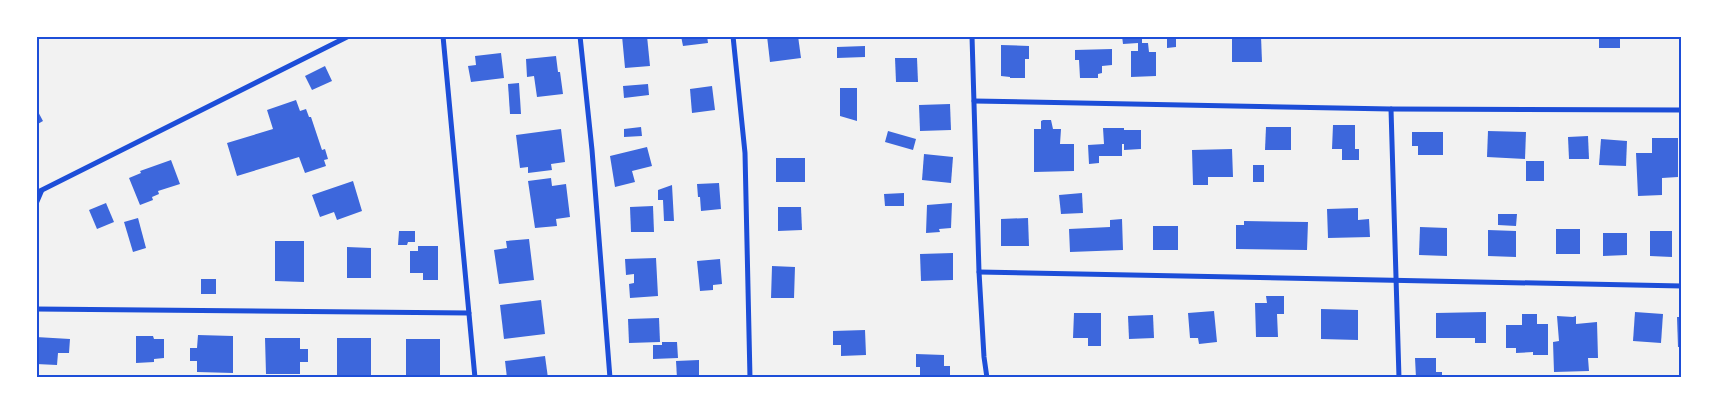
<svg xmlns="http://www.w3.org/2000/svg" width="1718" height="414" font-family="'Open Sans',sans-serif">
  <style>
    .building { fill: #3d67dc }
    .lines { fill: none; stroke-linecap: round; stroke-linejoin: round }
    .service { stroke: #1d4ed8; stroke-width: 4 }
    .minor { stroke: #1d4ed8; stroke-width: 5 }
    .neatline { fill: none; stroke: #1d4ed8; stroke-width: 2 }
  </style>
  <rect width="100%" height="100%" fill="#f2f2f2"/>
  <g class="building">
    <path d="M622,36H647L650,66L625,68Z"/>
    <path d="M681,36H707L708,43L683,46Z"/>
    <path d="M767,36H798L801,58L770,62Z"/>
    <path d="M1122,36H1142V43H1148L1149,52H1156V76L1131,77V51H1138V43L1123,44Z"/>
    <path d="M1167,36H1176V47L1167,48Z"/>
    <path d="M1232,36H1261L1262,62H1232Z"/>
    <path d="M1599,36H1632V38H1620V48H1599Z"/>
    <path d="M1001,45L1029,46V59H1025V78H1010V77L1001,76Z"/>
    <path d="M865,46V57L837,58V47Z"/>
    <path d="M1112,49V65L1102,66V73L1098,74V78H1080L1079,60H1075V50Z"/>
    <path d="M501,53L504,78L471,82L468,66L476,65L475,56Z"/>
    <path d="M556,56L558,72H560L563,94L537,97L534,76L527,77L526,59Z"/>
    <path d="M895,58H917L918,82H896Z"/>
    <path d="M325,66L332,81L312,90L305,76Z"/>
    <path d="M519,83L521,114H510L508,84Z"/>
    <path d="M648,84L649,95L624,98L623,86Z"/>
    <path d="M712,86L715,110L692,113L690,89Z"/>
    <path d="M840,88H857V121L840,116Z"/>
    <path d="M296,100L300,111L306,109L309,117H311L322,150L325,149L328,159L324,160L326,166L305,173L299,157L237,176L227,143L273,129L267,110Z"/>
    <path d="M950,104L951,130L920,131L919,105Z"/>
    <path d="M36,108L43,121L36,125Z"/>
    <path d="M1043,120H1051L1053,129H1061L1060,144H1074V171L1034,172V129H1041V121Z"/>
    <path d="M1333,125H1355V149H1359V160H1342V149H1332Z"/>
    <path d="M641,127L642,136L624,137V129Z"/>
    <path d="M1266,127H1291V150H1265Z"/>
    <path d="M1103,128H1124V130H1141V149L1124,150V144H1122V156H1099V163L1089,164L1088,145L1104,144Z"/>
    <path d="M561,129L565,162L551,164L552,170L528,173V167L520,168L516,135Z"/>
    <path d="M888,131L916,139L913,150L885,142Z"/>
    <path d="M1488,131L1526,132L1525,159L1487,157Z"/>
    <path d="M1412,132H1443V155H1418V146H1412Z"/>
    <path d="M1588,136L1589,159H1569L1568,137Z"/>
    <path d="M1652,138H1678V177L1662,178V195L1638,196L1636,153H1652Z"/>
    <path d="M1601,139L1627,141L1626,166L1599,165Z"/>
    <path d="M647,147L652,166L632,171L635,182L615,187L610,156Z"/>
    <path d="M1232,149L1233,177H1208V185H1193L1192,150Z"/>
    <path d="M924,154L953,157L951,183L922,180Z"/>
    <rect x="776" y="158" width="29" height="24"/>
    <path d="M171,160L180,184L158,191L159,194L152,197L153,200L140,205L129,178L141,173L140,171Z"/>
    <rect x="1526" y="161" width="18" height="20"/>
    <rect x="1253" y="165" width="11" height="17"/>
    <path d="M551,178L552,186L566,184L570,217L556,219L557,226L535,228L528,181Z"/>
    <path d="M353,181L362,211L337,220L334,212L320,217L312,195Z"/>
    <path d="M719,183L721,209L701,211L700,197H698L697,184Z"/>
    <path d="M672,185L674,221H664L663,200H658V190Z"/>
    <path d="M904,193V206H885L884,194Z"/>
    <path d="M1082,193L1083,213L1061,214L1059,195Z"/>
    <path d="M106,203L114,222L97,229L89,210Z"/>
    <path d="M952,203L951,228L939,229L940,232L926,233L927,205Z"/>
    <path d="M653,206L654,232H631L630,207Z"/>
    <path d="M778,207H801L802,230L778,231Z"/>
    <path d="M1358,208V220L1369,219L1370,237L1328,238L1327,209Z"/>
    <path d="M1498,214H1517L1516,226L1498,225Z"/>
    <path d="M138,218L146,248L133,252L124,222Z"/>
    <path d="M1028,218L1029,246H1001V219Z"/>
    <path d="M1122,219L1123,250L1070,252L1069,229L1110,227V220Z"/>
    <path d="M1244,221L1308,222L1307,250L1236,249V225H1244Z"/>
    <rect x="1153" y="226" width="25" height="24"/>
    <path d="M1420,227L1447,228V256L1419,255Z"/>
    <rect x="1556" y="229" width="24" height="25"/>
    <path d="M1488,230L1516,231V257L1488,256Z"/>
    <path d="M399,231H415V242H408L407,245H398Z"/>
    <path d="M1650,231H1672V257L1650,256Z"/>
    <path d="M1603,233H1627V255L1603,256Z"/>
    <path d="M529,239L534,280L499,284L494,250L507,248L506,241Z"/>
    <path d="M275,241H304V282L275,281Z"/>
    <path d="M418,246H438V280H423V273H410V251H418Z"/>
    <path d="M347,247L371,248V278H347Z"/>
    <path d="M953,253V280L921,281L920,254Z"/>
    <path d="M656,258L658,296L630,298L629,284L634,283V274L626,275L625,259Z"/>
    <path d="M720,259L722,284L713,285V290L700,291L697,261Z"/>
    <path d="M772,266L795,267L794,298H771Z"/>
    <rect x="201" y="279" width="15" height="15"/>
    <path d="M1266,296H1284V314H1277L1278,337H1256L1255,303H1267Z"/>
    <path d="M541,300L545,334L504,339L500,305Z"/>
    <path d="M1321,309L1358,310V340L1321,339Z"/>
    <path d="M1214,311L1217,342L1199,344L1198,338H1190L1188,313Z"/>
    <path d="M1486,312V343H1475V338H1436V313Z"/>
    <path d="M1635,312L1663,314L1661,343L1633,341Z"/>
    <path d="M1074,313H1101V346H1088V338H1073Z"/>
    <path d="M1522,314H1537V324H1548V355H1533V352L1516,353V348H1506V325H1522Z"/>
    <path d="M1153,315L1154,338L1129,339L1128,316Z"/>
    <path d="M1557,316L1573,317L1576,316V324L1597,322L1598,358H1588L1589,371L1554,372L1553,342L1559,341Z"/>
    <path d="M1677,317H1682V347H1678Z"/>
    <path d="M659,318L660,342L629,343L628,319Z"/>
    <path d="M865,330L866,355L841,356V345H833V331Z"/>
    <path d="M198,335L233,336V373L197,372V361H190V348H197Z"/>
    <path d="M136,336H153L154,339H164V358L154,359V362L136,363Z"/>
    <path d="M36,337L70,339L69,353H58L57,365L36,364Z"/>
    <path d="M265,338H300V349H308V362H300V374H266Z"/>
    <rect x="337" y="338" width="34" height="38"/>
    <path d="M406,339H440V378L406,377Z"/>
    <path d="M662,342H677L678,358L653,359V345H662Z"/>
    <path d="M916,354L944,355V366H950V378H920V367H916Z"/>
    <path d="M545,356L548,378H507L505,361Z"/>
    <path d="M1415,358H1436V372H1442V378H1416Z"/>
    <path d="M699,360V378H677L676,361Z"/>
  </g>
  <g class="lines">
    <path class="service" d="M36,205L42,191"/>
    <g class="minor">
      <path d="M443,36L475,378"/>
      <path d="M580,36L592,150L610,378"/>
      <path d="M733,36L745,153L750,378"/>
      <path d="M972,36L979,272L984,357L987,378"/>
      <path d="M974,101L1391,109L1682,110"/>
      <path d="M1391,109L1399,378"/>
      <path d="M36,193L349,36"/>
      <path d="M979,272L1682,286"/>
      <path d="M36,309L469,313"/>
    </g>
  </g>
  <rect width="1718" height="414" fill="none" stroke="#ffffff" stroke-width="75"/>
  <rect x="38" y="38" width="1642" height="338" class="neatline"/>
</svg>
